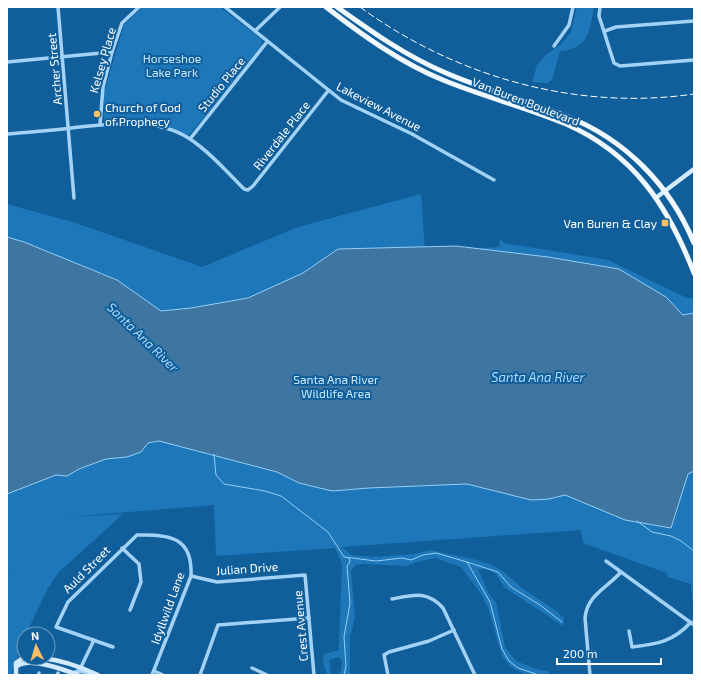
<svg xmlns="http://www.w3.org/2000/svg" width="701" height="682" font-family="'Exo 2',sans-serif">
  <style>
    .green { fill: #1e77b8 }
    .water { fill: #3e75a1; stroke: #94cff8 }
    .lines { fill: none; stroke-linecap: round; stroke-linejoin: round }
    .stream { stroke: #94cff8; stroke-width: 1 }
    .minor { stroke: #a2d2f5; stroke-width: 3.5 }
    .tertiary { stroke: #a2d2f5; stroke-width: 4 }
    .secondary { stroke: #d2eafd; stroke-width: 4.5 }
    .primary { stroke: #f0f8ff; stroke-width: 5 }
    .rail { stroke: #fff; stroke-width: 1; stroke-dasharray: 7 3; stroke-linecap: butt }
    .poi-dot { fill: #ffbf66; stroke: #105e9a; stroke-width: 1.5 }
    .labels { text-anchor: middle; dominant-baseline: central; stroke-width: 4; stroke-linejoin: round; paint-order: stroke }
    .park-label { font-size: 12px; fill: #cbe9fe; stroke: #105e9a }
    .street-label { font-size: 12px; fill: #fff; stroke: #105e9a }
    .poi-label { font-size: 12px; fill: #fff; stroke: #105e9a; text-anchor: start }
    .water-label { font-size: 13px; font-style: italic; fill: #afdbfb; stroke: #105e9a }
  </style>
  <rect width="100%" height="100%" fill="#105e9a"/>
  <g class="green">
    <path d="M142,7H220L261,39L262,46L191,133L188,135L142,119H104V92L124,25Z"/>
    <path d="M577,7H594C589,32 589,49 560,51L552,80L547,83L532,82L537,65L547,54L561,44L571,32Z"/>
    <path d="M421,194L425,251L499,247L500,239L504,243L608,260L687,298H694V616L691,584L668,577L667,573L583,543L581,530L342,547L351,555L373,557L414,554L430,550L477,560L492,565L504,572L522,588L555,610L564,618L563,626L505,588L496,574L487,569H478L489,594L496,602L505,647L516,661L536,669L548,671L551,675H526L510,666L502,656L488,608L482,595L461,567L435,558L421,561L406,566L365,564L355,565L351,571L355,617L350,637V675H340L342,662L339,657L329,660L331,675H327L323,662L324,654L339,650V643L342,564L335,548L216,556L214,505L68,517L123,514L59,572L48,588L26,634H24V639L11,675H7V573H10L7,572V204L76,223L202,267L298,227Z"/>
  </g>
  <path class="water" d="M7,237L24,242L117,280L161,311L191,308L248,298L303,273L338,249L456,246L548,257L619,269L666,297L683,315L694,313V471L688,474L671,528L625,520L565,495L549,499L531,500L467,484L369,488L332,491L299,483L277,472L159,441L148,443L141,452L127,457L106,459L79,469L67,476L56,475L7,494Z"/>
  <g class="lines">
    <g class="stream">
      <path d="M214,454L216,475L224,484L265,491L281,496L328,532L344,557L376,561L402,558L411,560L423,555L436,553L467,562L490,602L502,649L509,661L518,668L539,675"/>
      <path d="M637,521L652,532L671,536L681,541L694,551"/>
      <path d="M467,562L498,572L511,587L540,605L562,622"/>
      <path d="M344,675L346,666L344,637L350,603L347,566L350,562L349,558"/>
    </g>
    <g class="minor">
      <path d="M58,7L74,198"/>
      <path d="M225,7L341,100L412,134L494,180"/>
      <path d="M600,7L599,16L614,63L620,66L694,60"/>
      <path d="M255,31L280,7"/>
      <path d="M605,31L616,27L694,21"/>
      <path d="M554,46L569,25L573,7"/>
      <path d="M7,62L112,52"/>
      <path d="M100,125L103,87L112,52L122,23L139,7"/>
      <path d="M7,134C28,132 50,131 71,128C111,124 154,116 190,139C211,153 227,172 244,189L248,190L253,186L328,91"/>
      <path d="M190,139L267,42"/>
      <path d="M122,548L139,564L141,582L130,610"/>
      <path d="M606,561L694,625"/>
      <path d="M191,576L217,582L305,575L314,675"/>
      <path d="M392,599C413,595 427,590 443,608L475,675"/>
      <path d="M629,631L632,647C657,644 673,642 691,622"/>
      <path d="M113,647L56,627L68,602L137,535C169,534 193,537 191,576L152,675"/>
      <path d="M81,667L94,640"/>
      <path d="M252,668L267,675"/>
      <path d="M154,671L163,675"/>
      <path d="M39,675V673"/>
      <path d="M57,675L58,673"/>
      <path d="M200,675L218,625L309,618"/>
      <path d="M388,675L384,655L389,652L429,641L454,630"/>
      <path d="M590,675L585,618C587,595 607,588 621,572"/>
    </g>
    <path class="tertiary" d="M73,673L78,671L92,673"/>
    <g class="secondary">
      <path d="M657,197L694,169"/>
      <path d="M41,658C62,660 79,666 98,675"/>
      <path d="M16,667C27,656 65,670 78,675"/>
      <path d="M16,675V663L24,657"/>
    </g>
    <g class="primary">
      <path d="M326,7C362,35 401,63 443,80C484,97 526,107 566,124C634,154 668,206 694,273"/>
      <path d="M337,7C372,32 406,56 446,73C485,90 526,100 566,116C625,139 670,185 694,243"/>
    </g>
    <path class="rail" d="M360,7C456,77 576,111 694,94"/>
  </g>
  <g class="poi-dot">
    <circle cx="97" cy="114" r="4"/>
    <rect x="661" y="219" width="8" height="8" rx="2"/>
  </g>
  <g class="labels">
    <g class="park-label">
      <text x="172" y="58">Horseshoe<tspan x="172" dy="14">Lake Park</tspan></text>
      <text x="336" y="379">Santa Ana River<tspan x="336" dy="14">Wildlife Area</tspan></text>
    </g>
    <g class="street-label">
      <text transform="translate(102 60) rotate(-74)">Kelsey Place</text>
      <text transform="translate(54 69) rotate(-95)">Archer Street</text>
      <text transform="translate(221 84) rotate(-51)">Studio Place</text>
      <text transform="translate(526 101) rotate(21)">Van Buren Boulevard</text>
      <text transform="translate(379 106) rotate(27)">Lakeview Avenue</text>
      <text transform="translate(281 135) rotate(-52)">Riverdale Place</text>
      <text transform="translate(247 568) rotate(-4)">Julian Drive</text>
      <text transform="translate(86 569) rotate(-45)">Auld Street</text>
      <text transform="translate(167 608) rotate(-70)">Idyllwild Lane</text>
      <text transform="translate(300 626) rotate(-95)">Crest Avenue</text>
    </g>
    <g class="poi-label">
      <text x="105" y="107">Church of God<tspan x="105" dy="14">of Prophecy</tspan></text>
      <text x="657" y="223" text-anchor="end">Van Buren &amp; Clay</text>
    </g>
    <g class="water-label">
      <text transform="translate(143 337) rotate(44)">Santa Ana River</text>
      <text x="538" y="377">Santa Ana River</text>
    </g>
  </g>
  <rect width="701" height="682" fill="none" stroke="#ffffff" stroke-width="16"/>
  <g transform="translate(36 646) rotate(355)"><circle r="19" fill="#105e9a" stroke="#709ec2"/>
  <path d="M0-3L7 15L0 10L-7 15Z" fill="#ffbf66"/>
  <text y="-6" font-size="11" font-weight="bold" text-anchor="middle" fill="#ffffff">N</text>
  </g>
  <path d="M557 658v6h104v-6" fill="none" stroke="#ffffff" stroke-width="2"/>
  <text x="563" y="658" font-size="12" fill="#ffffff" stroke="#105e9a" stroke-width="3" paint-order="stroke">200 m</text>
</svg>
